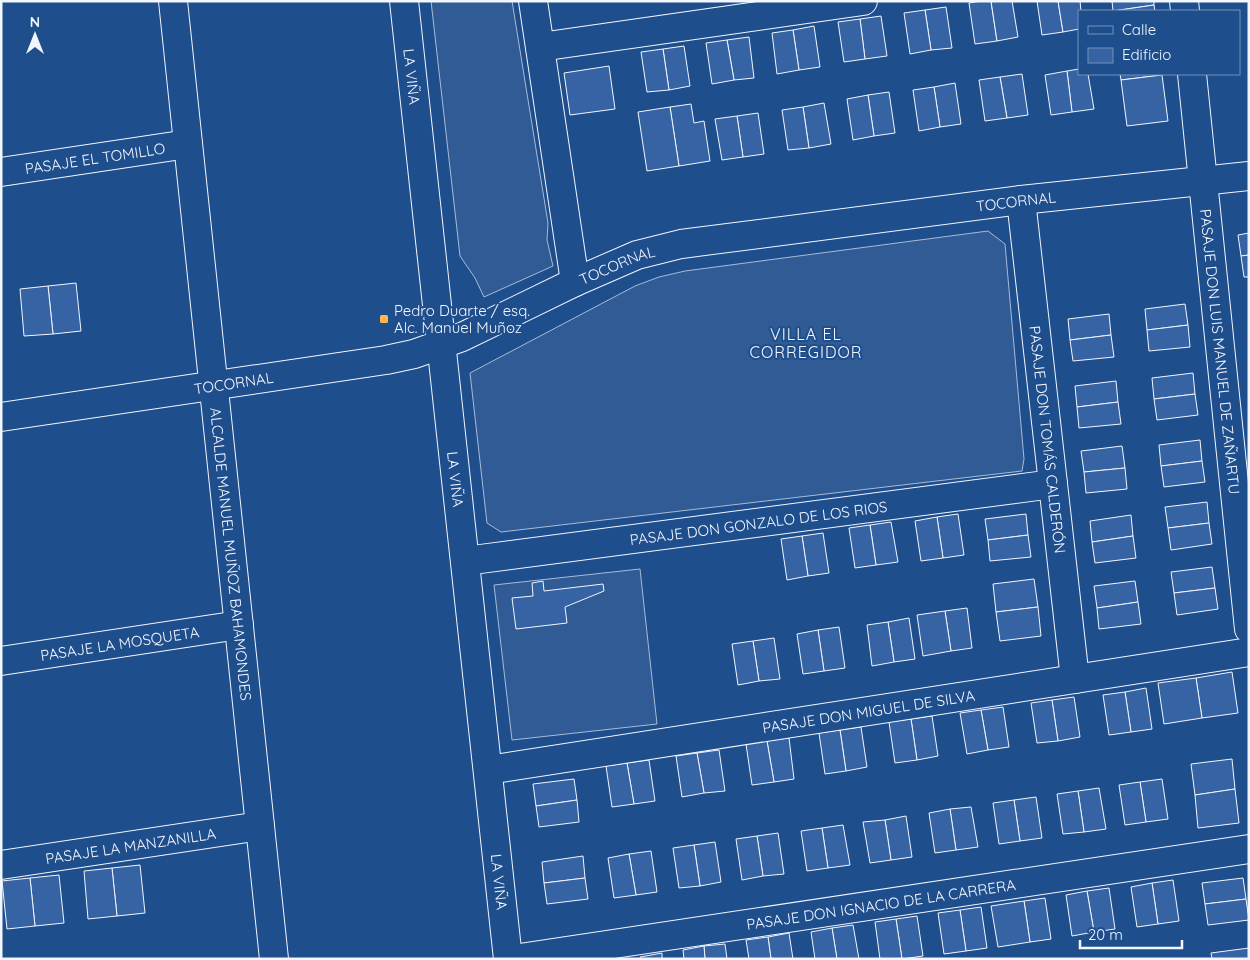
<svg xmlns="http://www.w3.org/2000/svg" width="1250" height="960" font-family="Quicksand,sans-serif">
  <style>
    .built { fill: #305b95; stroke: #a8bbd7 }
    .building { fill: #3563a3; stroke: #f2f6ff }
    .lines { fill: none; stroke-linecap: round; stroke-linejoin: round }
    .minor-casing { stroke: #f2f6ff; stroke-width: 30 }
    .minor { stroke: #1f4e8c; stroke-width: 28 }
    .poi-dot { fill: #ffb74d; stroke: #1f4e8c; stroke-width: 2 }
    .labels { text-anchor: middle; dominant-baseline: central; stroke-width: 4; stroke-linejoin: round; paint-order: stroke }
    .street-label { font-size: 15px; fill: #f2f6ff; stroke: #1f4e8c }
    .poi-label { font-size: 15px; fill: #f2f6ff; stroke: #1f4e8c; text-anchor: start }
    .neighbourhood-label { font-size: 16px; letter-spacing: 1px; fill: #f2f6ff; stroke: #1f4e8c }
  </style>
  <rect width="100%" height="100%" fill="#1f4e8c"/>
  <g class="built">
    <path d="M431,1H512L548,223L547,240L553,266L484,297L475,278L460,256Z"/>
    <path d="M988,231L1005,244L1024,459L1022,471L501,532L487,523L470,373L635,286L659,277L685,271Z"/>
    <path d="M640,569L657,724L512,740L494,585Z"/>
  </g>
  <g class="building">
    <path d="M981,1H991L997,41L975,44L969,3Z"/>
    <path d="M991,1H1012L1018,37L997,41Z"/>
    <path d="M1037,1H1058L1063,32L1042,35Z"/>
    <path d="M1058,1H1080L1081,11H1079V29L1063,32Z"/>
    <path d="M1112,1H1154V5L1113,11Z"/>
    <path d="M1154,5L1155,11H1113Z"/>
    <path d="M946,7L952,48L931,50L925,10Z"/>
    <path d="M925,10L931,50L910,54L904,13Z"/>
    <path d="M881,16L887,56L865,59L860,19Z"/>
    <path d="M860,19L865,59L844,62L838,22Z"/>
    <path d="M814,26L820,67L799,70L793,30Z"/>
    <path d="M793,30L799,70L777,74L772,33Z"/>
    <path d="M749,37L754,78L734,80L727,40Z"/>
    <path d="M727,40L734,80L712,84L706,43Z"/>
    <path d="M684,46L690,86L669,90L663,49Z"/>
    <path d="M663,49L669,90L647,92L641,52Z"/>
    <path d="M609,66L615,109L570,115L564,73Z"/>
    <path d="M1079,69V74H1088L1094,109L1072,112L1067,71Z"/>
    <path d="M1067,71L1072,112L1051,115L1045,75Z"/>
    <path d="M1022,74L1028,115L1007,118L1000,77Z"/>
    <path d="M1120,74H1162V75L1121,80Z"/>
    <path d="M1162,75L1168,121L1127,126L1121,80Z"/>
    <path d="M1000,77L1007,118L985,121L979,80Z"/>
    <path d="M955,83L961,124L940,127L934,87Z"/>
    <path d="M934,87L940,127L919,131L913,90Z"/>
    <path d="M889,92L895,133L874,136L868,95Z"/>
    <path d="M868,95L874,136L853,140L847,99Z"/>
    <path d="M824,103L831,144L809,148L803,107Z"/>
    <path d="M691,104L694,123L704,121L710,161L679,166L670,107Z"/>
    <path d="M670,107L679,166L647,171L638,112Z"/>
    <path d="M803,107L809,148L788,150L782,110Z"/>
    <path d="M758,113L764,154L743,157L737,116Z"/>
    <path d="M737,116L743,157L722,160L715,119Z"/>
    <path d="M1249,233V255L1241,256L1238,235Z"/>
    <path d="M1249,255V277H1244L1241,256Z"/>
    <path d="M76,283L81,331L53,334L48,286Z"/>
    <path d="M48,286L53,334L24,336L20,289Z"/>
    <path d="M1185,304L1188,325L1147,330L1145,309Z"/>
    <path d="M1109,314L1111,335L1070,340L1068,319Z"/>
    <path d="M1188,325L1190,347L1149,351L1147,330Z"/>
    <path d="M1111,335L1114,357L1073,361L1070,340Z"/>
    <path d="M1193,373L1195,394L1154,399L1152,378Z"/>
    <path d="M1116,381L1118,402L1077,407L1075,386Z"/>
    <path d="M1195,394L1198,415L1157,420L1154,399Z"/>
    <path d="M1118,402L1121,424L1079,428L1077,407Z"/>
    <path d="M1200,440L1202,461L1161,466L1159,445Z"/>
    <path d="M1122,446L1125,468L1084,472L1081,451Z"/>
    <path d="M1202,461L1205,482L1164,487L1161,466Z"/>
    <path d="M1125,468L1127,489L1086,493L1084,472Z"/>
    <path d="M1207,502L1209,523L1168,528L1165,507Z"/>
    <path d="M958,514L964,555L943,558L937,517Z"/>
    <path d="M1026,514L1028,535L988,540L985,519Z"/>
    <path d="M1131,515L1133,536L1092,542L1090,521Z"/>
    <path d="M937,517L943,558L921,561L915,521Z"/>
    <path d="M891,522L898,562L876,565L870,525Z"/>
    <path d="M1209,523L1212,544L1171,550L1168,528Z"/>
    <path d="M870,525L876,565L855,568L849,528Z"/>
    <path d="M823,533L829,573L808,576L802,536Z"/>
    <path d="M1028,535L1031,557L990,561L988,540Z"/>
    <path d="M802,536L808,576L787,580L781,539Z"/>
    <path d="M1133,536L1136,558L1095,563L1092,542Z"/>
    <path d="M1212,567L1215,588L1174,593L1171,572Z"/>
    <path d="M1034,579L1038,607L996,612L993,584Z"/>
    <path d="M543,581L544,591L603,584L604,591L565,607L567,623L516,629L512,598L533,596L532,583Z"/>
    <path d="M1135,581L1138,602L1097,608L1094,586Z"/>
    <path d="M1215,588L1218,609L1177,615L1174,593Z"/>
    <path d="M1138,602L1141,624L1099,629L1097,608Z"/>
    <path d="M1038,607L1041,636L1000,641L996,612Z"/>
    <path d="M967,608L972,648L951,651L945,611Z"/>
    <path d="M945,611L951,651L923,656L917,615Z"/>
    <path d="M909,618L915,659L894,662L888,622Z"/>
    <path d="M888,622L894,662L872,666L867,625Z"/>
    <path d="M839,627L845,668L824,671L818,630Z"/>
    <path d="M818,630L824,671L803,674L797,634Z"/>
    <path d="M774,638L780,679L759,681L753,641Z"/>
    <path d="M753,641L759,681L738,685L732,644Z"/>
    <path d="M1232,672L1238,713L1202,718L1196,678Z"/>
    <path d="M1196,678L1202,718L1164,724L1158,683Z"/>
    <path d="M1146,688L1152,729L1131,732L1125,692Z"/>
    <path d="M1125,692L1131,732L1109,735L1103,695Z"/>
    <path d="M1074,697L1080,737L1058,741L1052,700Z"/>
    <path d="M1052,700L1058,741L1037,743L1031,703Z"/>
    <path d="M1003,707L1009,747L988,750L981,710Z"/>
    <path d="M981,710L988,750L967,754L960,713Z"/>
    <path d="M932,716L938,756L917,760L911,719Z"/>
    <path d="M911,719L917,760L895,763L889,722Z"/>
    <path d="M861,727L867,767L846,771L840,730Z"/>
    <path d="M840,730L846,771L825,774L819,733Z"/>
    <path d="M789,738L794,779L774,782L767,741Z"/>
    <path d="M767,741L774,782L752,785L746,744Z"/>
    <path d="M719,750L725,791L704,793L697,753Z"/>
    <path d="M697,753L704,793L682,797L676,756Z"/>
    <path d="M1232,759L1235,789L1195,795L1191,764Z"/>
    <path d="M649,760L655,801L634,804L627,763Z"/>
    <path d="M627,763L634,804L612,807L606,766Z"/>
    <path d="M574,779L577,800L536,806L533,784Z"/>
    <path d="M1162,779L1168,819L1146,822L1140,782Z"/>
    <path d="M1140,782L1146,822L1125,825L1119,785Z"/>
    <path d="M1099,788L1106,829L1084,832L1078,791Z"/>
    <path d="M1235,789L1239,823L1198,828L1195,795Z"/>
    <path d="M1078,791L1084,832L1063,834L1057,794Z"/>
    <path d="M1036,797L1042,838L1020,841L1014,800Z"/>
    <path d="M577,800L579,822L539,827L536,806Z"/>
    <path d="M1014,800L1020,841L999,844L993,803Z"/>
    <path d="M971,807L978,847L956,850L950,809Z"/>
    <path d="M950,809L956,850L935,853L929,813Z"/>
    <path d="M906,816L912,857L891,860L885,820Z"/>
    <path d="M885,820L891,860L870,863L863,822Z"/>
    <path d="M843,825L850,865L828,868L822,828Z"/>
    <path d="M822,828L828,868L807,871L801,831Z"/>
    <path d="M778,833L784,874L763,876L757,836Z"/>
    <path d="M757,836L763,876L742,880L736,839Z"/>
    <path d="M715,842L721,882L700,886L694,845Z"/>
    <path d="M694,845L700,886L679,888L673,848Z"/>
    <path d="M651,851L657,892L636,895L629,854Z"/>
    <path d="M629,854L636,895L614,898L608,858Z"/>
    <path d="M583,856L585,878L544,883L542,862Z"/>
    <path d="M140,865L145,913L117,916L112,868Z"/>
    <path d="M112,868L117,916L88,919L84,871Z"/>
    <path d="M59,875L64,923L35,926L30,878Z"/>
    <path d="M30,878L35,926L7,929L2,881Z"/>
    <path d="M585,878L588,899L547,904L544,883Z"/>
    <path d="M1243,878L1246,899L1205,904L1202,883Z"/>
    <path d="M1173,880L1179,921L1158,924L1152,883Z"/>
    <path d="M1152,883L1158,924L1137,927L1131,887Z"/>
    <path d="M1109,888L1115,929L1094,932L1087,891Z"/>
    <path d="M1087,891L1094,932L1072,936L1066,895Z"/>
    <path d="M1045,898L1051,939L1030,942L1024,901Z"/>
    <path d="M1246,899L1249,920L1208,925L1205,904Z"/>
    <path d="M1024,901L1030,942L998,947L991,906Z"/>
    <path d="M981,907L987,948L966,951L960,910Z"/>
    <path d="M960,910L966,951L944,954L938,913Z"/>
    <path d="M917,916L923,956L902,959L896,919Z"/>
    <path d="M896,919L902,959H880L875,922Z"/>
    <path d="M853,925L859,959H837L832,928Z"/>
    <path d="M832,928L837,959H815L811,932Z"/>
    <path d="M789,933L793,959H771L768,937Z"/>
    <path d="M768,937L771,959H749L746,940Z"/>
    <path d="M725,944L727,959H705L704,946Z"/>
    <path d="M704,946L705,959H684L683,950Z"/>
    <path d="M1249,948V959H1212L1211,953Z"/>
    <path d="M662,953V959H641L640,957Z"/>
  </g>
  <g class="lines">
    <g class="minor-casing">
      <g id="minor">
        <path id="s1" d="M173,1L274,959"/>
        <path id="s2" d="M404,1L508,959"/>
        <path d="M533,1L575,282"/>
        <path d="M1184,1L1185,11"/>
        <path d="M540,47L863,1"/>
        <path id="s3" d="M1192,74L1249,629"/>
        <path id="s4" d="M1,172L188,144"/>
        <path id="s5" d="M1021,200L1075,679"/>
        <path id="s6" d="M1,417L386,360L414,354L462,337L575,282L637,255L681,244L1021,200L1249,176"/>
        <path id="s7" d="M465,561L1053,484"/>
        <path id="s8" d="M1,661L239,625"/>
        <path id="s9" d="M488,770L1249,652"/>
        <path id="s10" d="M1,865L260,826"/>
        <path id="s11" d="M513,959L1249,849"/>
      </g>
    </g>
    <use href="#minor" class="minor"/>
  </g>
  <rect class="poi-dot" x="379" y="314" width="10" height="10" rx="2.5"/>
  <g class="labels">
    <g class="street-label">
      <text stroke="none"><textPath href="#s2" startOffset="76">LA VIÑA</textPath></text>
      <text stroke="none"><textPath href="#s4" startOffset="95">PASAJE EL TOMILLO</textPath></text>
      <text stroke="none"><textPath href="#s6" startOffset="1045">TOCORNAL</textPath></text>
      <text stroke="none"><textPath href="#s6" startOffset="640">TOCORNAL</textPath></text>
      <text stroke="none"><textPath href="#s3" startOffset="279">PASAJE DON LUIS MANUEL DE ZAÑARTU</textPath></text>
      <text stroke="none"><textPath href="#s6" startOffset="235">TOCORNAL</textPath></text>
      <text stroke="none"><textPath href="#s5" startOffset="241">PASAJE DON TOMÁS CALDERÓN</textPath></text>
      <text stroke="none"><textPath href="#s2" startOffset="481">LA VIÑA</textPath></text>
      <text stroke="none"><textPath href="#s7" startOffset="296">PASAJE DON GONZALO DE LOS RIOS</textPath></text>
      <text stroke="none"><textPath href="#s1" startOffset="556">ALCALDE MANUEL MUÑOZ BAHAMONDES</textPath></text>
      <text stroke="none"><textPath href="#s8" startOffset="120">PASAJE LA MOSQUETA</textPath></text>
      <text stroke="none"><textPath href="#s9" startOffset="385">PASAJE DON MIGUEL DE SILVA</textPath></text>
      <text stroke="none"><textPath href="#s10" startOffset="131">PASAJE LA MANZANILLA</textPath></text>
      <text stroke="none"><textPath href="#s2" startOffset="886">LA VIÑA</textPath></text>
      <text stroke="none"><textPath href="#s11" startOffset="372">PASAJE DON IGNACIO DE LA CARRERA</textPath></text>
    </g>
    <g class="poi-label">
      <text x="394" y="310">Pedro Duarte / esq.<tspan x="394" dy="17">Alc. Manuel Muñoz</tspan></text>
    </g>
    <g class="neighbourhood-label">
      <text x="806" y="334">VILLA EL<tspan x="806" dy="18">CORREGIDOR</tspan></text>
    </g>
  </g>
  <rect width="1250" height="960" fill="none" stroke="#f2f6ff" stroke-width="5"/>
  <rect x="1078" y="10" width="162" height="65" fill="#1f4e8c" stroke="#7391ba"/>
  <rect x="1088" y="26" width="25" height="8" fill="#1f4e8c" stroke="#7391ba"/>
  <text x="1122" y="35" font-size="15" fill="#f2f6ff">Calle</text>
  <rect x="1088" y="48" width="25" height="15" fill="#3563a3" stroke="#7391ba"/>
  <text x="1122" y="60" font-size="15" fill="#f2f6ff">Edificio</text>
  <g transform="translate(35 35)" stroke="#1f4e8c" stroke-width="4" paint-order="stroke">
  <path d="M0-4L9 19L0 12L-9 19Z" fill="#f2f6ff"/>
  <text y="-8" font-size="14" font-weight="bold" text-anchor="middle" fill="#f2f6ff">N</text>
  </g>
  <path d="M1080 940v8h102v-8" fill="none" stroke="#f2f6ff" stroke-width="2.5"/>
  <text x="1088" y="940" font-size="15" fill="#f2f6ff" stroke="#1f4e8c" stroke-width="4" paint-order="stroke">20 m</text>
</svg>
